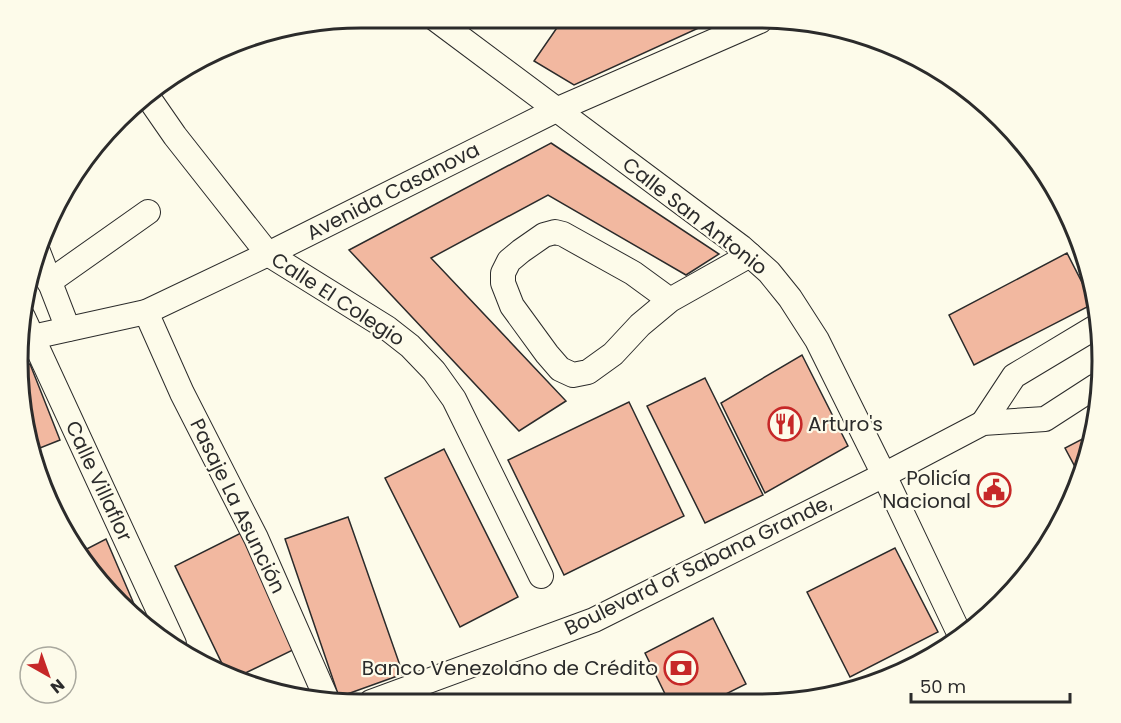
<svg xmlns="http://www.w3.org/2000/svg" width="1121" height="723" font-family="Poppins,sans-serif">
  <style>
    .building { fill: #f2b8a0; stroke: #2b2b2b; stroke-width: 1.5 }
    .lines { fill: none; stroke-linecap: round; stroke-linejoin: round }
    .minor-casing { stroke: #2b2b2b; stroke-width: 26 }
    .minor { stroke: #fdfbea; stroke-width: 24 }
    .labels { text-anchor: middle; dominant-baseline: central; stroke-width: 4.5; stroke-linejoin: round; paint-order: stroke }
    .street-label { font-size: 20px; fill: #2b2b2b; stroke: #fdfbea }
    .poi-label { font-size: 20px; fill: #2b2b2b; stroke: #fdfbea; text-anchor: end }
    .rim { fill: none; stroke: #2b2b2b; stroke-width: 3 }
  </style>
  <rect width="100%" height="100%" fill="#fdfbea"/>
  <g class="building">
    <path d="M563,19L690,20L703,26L574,85L534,61Z"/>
    <path d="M551,143L719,254L686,275L548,195L431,258L566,401L519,431L349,250Z"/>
    <path d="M1067,253L1093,304L974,365L949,315Z"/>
    <path d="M802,355L848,446L765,493L721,403Z"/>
    <path d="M30,364L60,440L30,452L21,367Z"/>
    <path d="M705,378L763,495L705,523L647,406Z"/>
    <path d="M629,402L684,516L564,575L508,460Z"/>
    <path d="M1090,435L1085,472L1081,478L1065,448Z"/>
    <path d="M444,449L518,597L460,627L385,478Z"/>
    <path d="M348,517L403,674L339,697L285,539Z"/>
    <path d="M241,533L297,648L233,679L229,678L175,566Z"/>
    <path d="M106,539L143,625L135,620L77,554Z"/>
    <path d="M895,548L938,632L850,677L807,592Z"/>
    <path d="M713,618L746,684L706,704H670L645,653Z"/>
    <path d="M947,639L948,641L911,670L859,684Z"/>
  </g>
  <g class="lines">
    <g class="minor-casing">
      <g id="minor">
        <path d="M434,18L741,247L769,272L790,298L817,340L884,475L959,633"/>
        <path d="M148,97L175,136L268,254L387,328L410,346L434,371L454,399L541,576"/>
        <path d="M37,249L68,329"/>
        <path d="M49,282L148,212"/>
        <path d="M670,300L633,273L563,234L555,232L544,235L521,251L509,261L503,273V283L512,306L547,354L560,369L573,375L588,372L613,354L640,325L670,300L750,255"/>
        <path d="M146,312L182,393L256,538L328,702"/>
        <path d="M23,317L174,644"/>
        <path d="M19,340L146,312L268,254L556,110L760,21"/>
        <path d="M983,423L1014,376L1099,325"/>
        <path d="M371,702L594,620L884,475L983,423L1045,419L1096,386"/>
      </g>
    </g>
    <use href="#minor" class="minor"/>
  </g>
  <defs>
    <g id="restaurant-ring" transform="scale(1.725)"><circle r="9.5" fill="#fdfbea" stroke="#c62828" stroke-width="1.5"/><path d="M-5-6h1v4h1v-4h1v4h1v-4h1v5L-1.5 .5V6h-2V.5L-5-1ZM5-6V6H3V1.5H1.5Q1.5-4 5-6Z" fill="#c62828"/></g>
    <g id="civic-ring" transform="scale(1.725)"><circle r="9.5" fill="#fdfbea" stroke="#c62828" stroke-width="1.5"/><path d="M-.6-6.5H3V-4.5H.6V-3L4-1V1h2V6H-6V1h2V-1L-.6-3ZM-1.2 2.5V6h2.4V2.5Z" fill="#c62828"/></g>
    <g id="bank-ring" transform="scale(1.725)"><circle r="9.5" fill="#fdfbea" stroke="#c62828" stroke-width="1.5"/><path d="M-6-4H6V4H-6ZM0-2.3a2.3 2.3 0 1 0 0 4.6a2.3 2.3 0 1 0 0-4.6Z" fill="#c62828"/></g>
  </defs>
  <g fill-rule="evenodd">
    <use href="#restaurant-ring" x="785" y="424"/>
    <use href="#civic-ring" x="994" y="490"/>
    <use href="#bank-ring" x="681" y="668"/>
  </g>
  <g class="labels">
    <g class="street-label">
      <text transform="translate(393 191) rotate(-27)">Avenida Casanova</text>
      <text transform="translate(695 216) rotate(38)">Calle San Antonio</text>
      <text transform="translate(338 299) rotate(33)">Calle El Colegio</text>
      <text transform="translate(99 481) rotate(65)">Calle Villaflor</text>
      <text transform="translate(238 506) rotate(64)">Pasaje La Asunción</text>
      <text transform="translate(698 565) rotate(-26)">Boulevard of Sabana Grande,</text>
    </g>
    <g class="poi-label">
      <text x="808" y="424" text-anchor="start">Arturo's</text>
      <text x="971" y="478">Policía<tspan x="971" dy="23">Nacional</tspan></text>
      <text x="658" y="668">Banco Venezolano de Crédito</text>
    </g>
  </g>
  <path d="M0 0H1121V723H0ZM361 28H759A333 333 0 0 1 1092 361V361A333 333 0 0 1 759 694H361A333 333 0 0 1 28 361V361A333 333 0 0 1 361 28Z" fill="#fdfbea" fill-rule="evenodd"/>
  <path class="rim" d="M361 28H759A333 333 0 0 1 1092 361V361A333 333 0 0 1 759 694H361A333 333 0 0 1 28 361V361A333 333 0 0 1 361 28Z"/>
  <g transform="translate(48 675) rotate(140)"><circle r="28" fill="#fdfbea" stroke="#a9a89e" stroke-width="1.5"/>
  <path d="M0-4.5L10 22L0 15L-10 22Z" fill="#c62828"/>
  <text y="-9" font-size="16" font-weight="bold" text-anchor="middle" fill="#2b2b2b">N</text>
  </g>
  <path d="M911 693v9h159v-9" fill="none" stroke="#2b2b2b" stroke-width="3"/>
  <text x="920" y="693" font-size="18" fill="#2b2b2b" stroke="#fdfbea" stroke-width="4.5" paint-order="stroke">50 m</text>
</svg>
